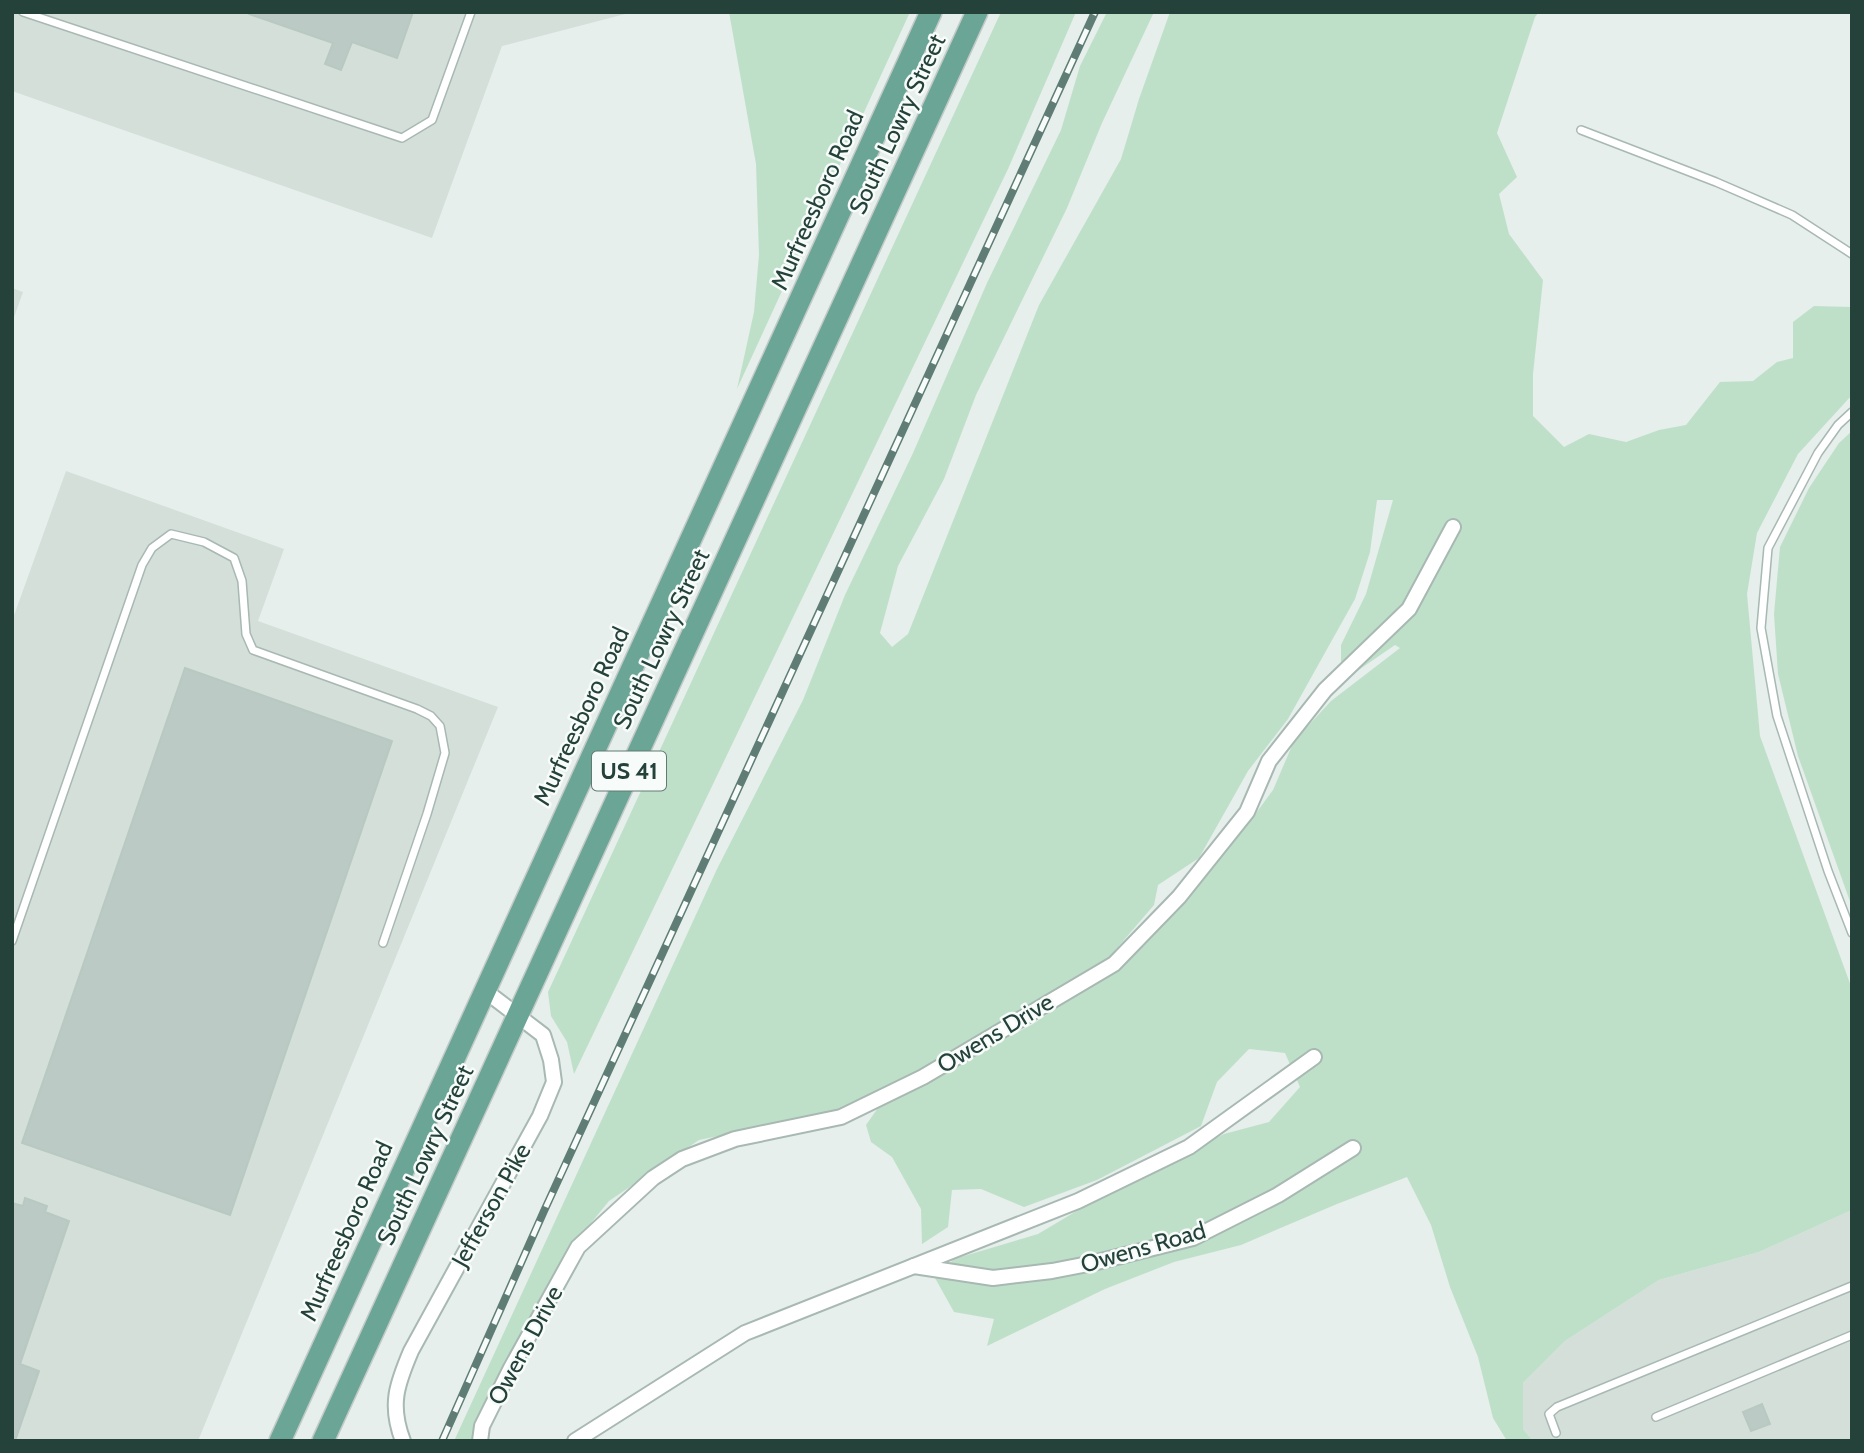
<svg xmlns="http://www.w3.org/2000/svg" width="1864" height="1453" font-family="Cabin,sans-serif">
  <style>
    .built { fill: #d4dfda }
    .green { fill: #bfe0c8 }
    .building { fill: #bbcac4; stroke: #b8c9c2; stroke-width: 2 }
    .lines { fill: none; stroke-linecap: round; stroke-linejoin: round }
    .lane-casing { stroke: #a8b8b2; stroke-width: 10 }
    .street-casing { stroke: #a8b8b2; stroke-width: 18 }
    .primary-casing { stroke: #c2cac8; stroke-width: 24 }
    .lane { stroke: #fff; stroke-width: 7 }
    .street { stroke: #fff; stroke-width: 14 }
    .primary { stroke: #6aa596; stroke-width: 21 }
    .rail-casing { stroke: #5f7d75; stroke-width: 8 }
    .rail { stroke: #f7fbf9; stroke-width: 5; stroke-dasharray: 16; stroke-linecap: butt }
    .labels { text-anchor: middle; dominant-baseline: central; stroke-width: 5; stroke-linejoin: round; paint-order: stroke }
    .shield { fill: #f7fbf9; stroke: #637a73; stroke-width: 2 }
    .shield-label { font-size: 23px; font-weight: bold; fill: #24423a }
    .street-label { font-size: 24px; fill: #24423a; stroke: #f7fbf9 }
  </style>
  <rect width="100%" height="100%" fill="#e6efeb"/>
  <g class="built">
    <path d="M12,12H633L502,46L432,238L12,91Z"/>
    <path d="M12,288L23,292L12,323Z"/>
    <path d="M66,471L284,549L258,621L498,707L198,1441H12V621Z"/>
    <path d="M1852,1210V1441H1533L1523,1429V1383L1565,1341L1659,1280L1759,1252Z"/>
  </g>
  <g class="green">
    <path d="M729,12H910L737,389L754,312L759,255L756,164Z"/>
    <path d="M1001,12H1076L1008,169L574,1074L567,1042L551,1016L548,992Z"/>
    <path d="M1107,12H1154L1102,123L1067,208L976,395L944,479L898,566L880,633L892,647L908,634L1039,305L1121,159L1139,99L1170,12H1539L1535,17L1497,133L1517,177L1499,194L1509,234L1543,280L1533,374V416L1564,447L1589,434L1626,442L1659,430L1686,425L1720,382L1753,381L1777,362L1793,358V322L1814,306L1852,307V395L1798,454L1757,533L1747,594L1760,736L1852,989V1210L1759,1252L1659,1280L1565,1341L1523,1383V1429L1533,1441H1507L1493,1418L1478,1357L1450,1287L1431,1225L1407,1177L1337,1204L1241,1245L1174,1262L1105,1289L987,1346L994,1319L954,1312L935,1278L954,1259L1038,1234L1100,1197L1224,1134L1269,1122L1300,1087L1285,1053L1249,1049L1217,1082L1201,1126L1097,1180L1024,1207L981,1189L952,1190L948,1227L922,1244L921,1209L892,1157L871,1142L866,1125L880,1105L1033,1024L1118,965L1248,824L1273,790L1294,741L1331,701L1400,648L1395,645L1341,682V645L1366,594L1393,500H1377L1370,552L1355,599L1288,719L1248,771L1199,858L1158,885L1154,905L1106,961L901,1080L830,1113L699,1140L609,1201L573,1245L476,1441H454L717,869L803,700L845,595L913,453L987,283L1061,130L1080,66Z"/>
    <path d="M1852,431V907L1798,756L1778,674L1774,614L1780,547L1809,488L1839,443Z"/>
  </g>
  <g class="building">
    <path d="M250,12H413L397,58L352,42L341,70L325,64L333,43L249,14Z"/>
    <path d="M185,668L392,741L230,1215L22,1143Z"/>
    <path d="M25,1198L47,1206L45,1212L69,1221L20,1364L39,1371L15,1441H12V1203L23,1206Z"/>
    <path d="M1762,1404L1770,1424L1751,1431L1743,1412Z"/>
  </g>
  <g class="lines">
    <g class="lane-casing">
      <g id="lane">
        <path d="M23,12L402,138L432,120L471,12"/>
        <path d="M1581,130L1716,182L1792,215L1852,254"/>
        <path d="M1852,412L1838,425L1818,453L1768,548L1761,628L1777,716L1828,871L1852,933"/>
        <path d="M12,941L142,565L152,548L171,534L204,542L234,558L242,581L246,634L253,650L417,709L431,716L440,726L445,753L427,814L383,943"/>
        <path d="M1656,1417L1852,1335"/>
        <path d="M1556,1433L1549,1414L1557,1407L1852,1286"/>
      </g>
    </g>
    <g class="street-casing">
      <g id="street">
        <path d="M914,1266L993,1278L1052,1271L1093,1263L1193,1238L1278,1195L1353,1148"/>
        <path d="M403,1441C389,1405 397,1384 411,1351L540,1116L554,1082L551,1060L543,1035L484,990"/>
        <path d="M480,1441L482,1426L511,1368L578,1247L653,1178L682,1159L735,1139L841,1117L923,1077L1114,964L1179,897L1247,812L1269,761L1325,690L1409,609L1453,527"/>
        <path d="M575,1441L745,1333L1078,1201L1189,1147L1314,1057"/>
      </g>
    </g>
    <g class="primary-casing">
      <g id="primary">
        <path d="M280,1441L931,12"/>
        <path d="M323,1441L977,12"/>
      </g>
    </g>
    <use href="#lane" class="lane"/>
    <use href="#street" class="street"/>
    <use href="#primary" class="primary"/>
    <g class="rail-casing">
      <path id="rail" d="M442,1441L544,1211L1095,12"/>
    </g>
    <use href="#rail" class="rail"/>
  </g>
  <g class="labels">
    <rect class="shield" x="592" y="751.5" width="74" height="39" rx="5"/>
    <g class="shield-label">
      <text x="629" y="771">US 41</text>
    </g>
    <g class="street-label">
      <text transform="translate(897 124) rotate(-65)">South Lowry Street</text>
      <text transform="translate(817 200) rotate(-66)">Murfreesboro Road</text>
      <text transform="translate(661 639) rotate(-65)">South Lowry Street</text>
      <text transform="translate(581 716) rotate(-65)">Murfreesboro Road</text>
      <text transform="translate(995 1033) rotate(-31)">Owens Drive</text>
      <text transform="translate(425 1155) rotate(-65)">South Lowry Street</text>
      <text transform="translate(491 1205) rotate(-61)">Jefferson Pike</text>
      <text transform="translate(346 1231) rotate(-66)">Murfreesboro Road</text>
      <text transform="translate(1143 1247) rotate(-16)">Owens Road</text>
      <text transform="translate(525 1345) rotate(-62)">Owens Drive</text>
    </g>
  </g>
  <rect width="1864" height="1453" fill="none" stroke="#24423a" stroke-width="28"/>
</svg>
